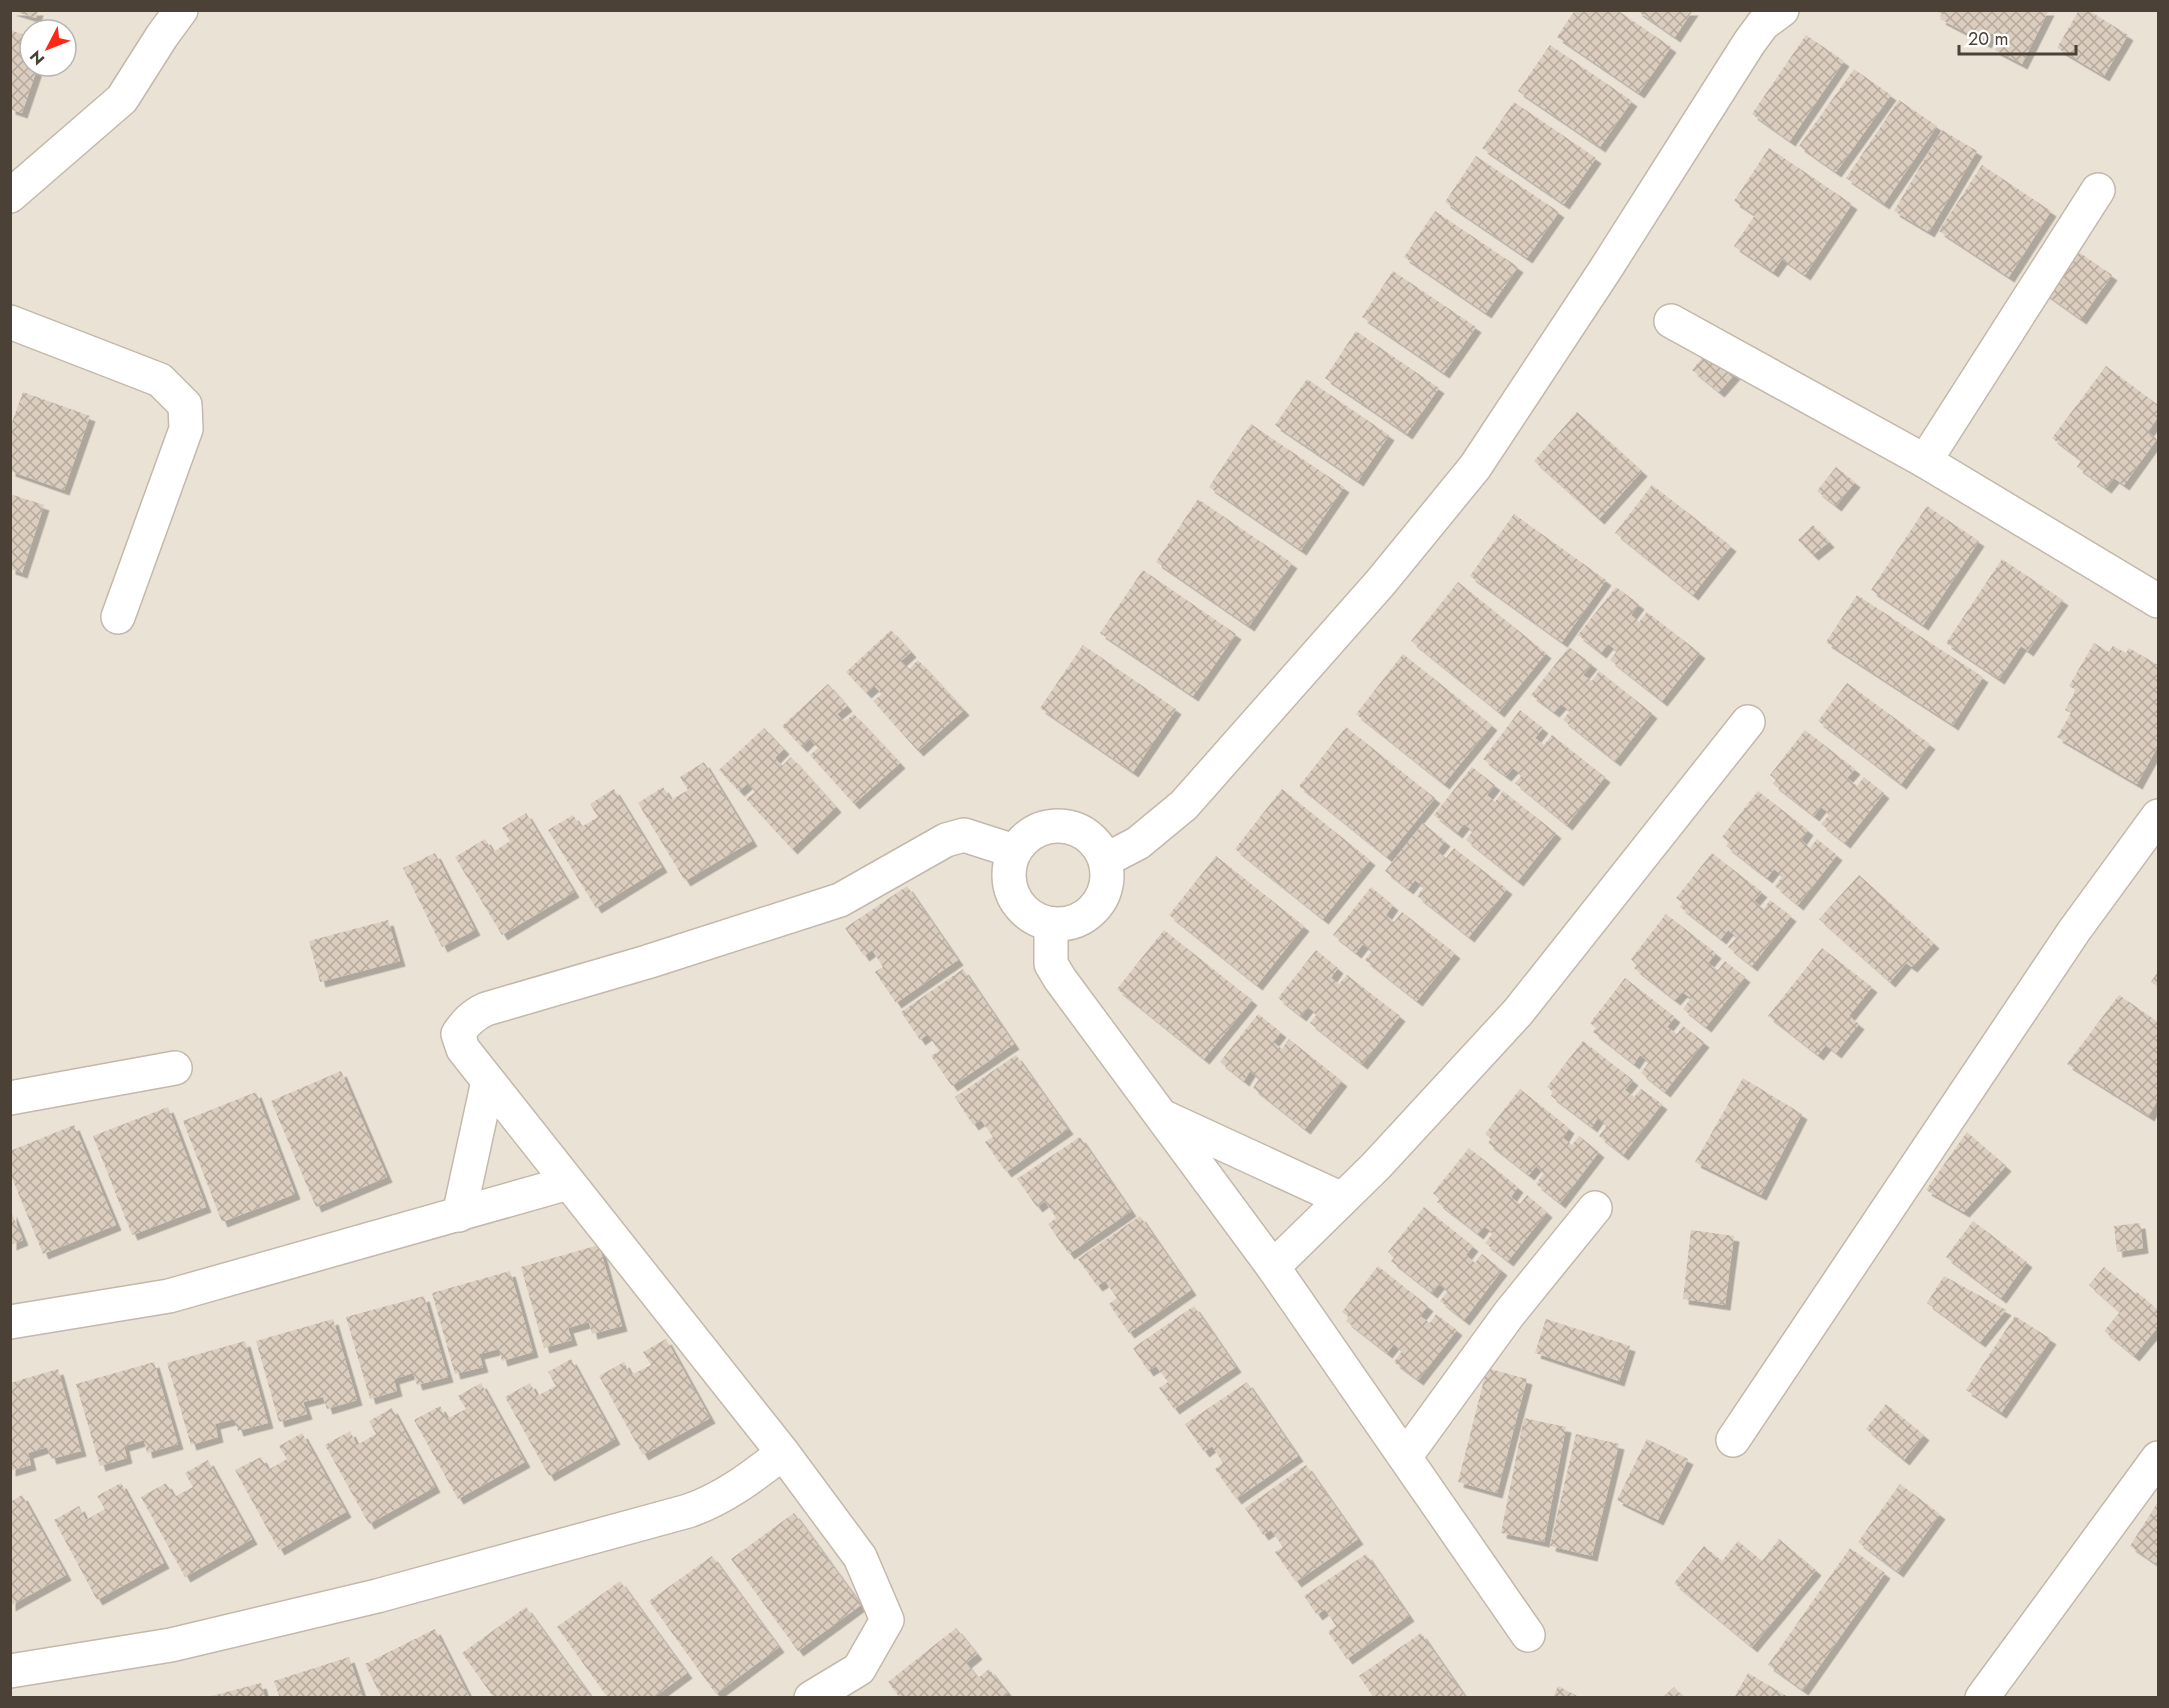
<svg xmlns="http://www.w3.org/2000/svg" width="2169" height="1708" font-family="Jost,sans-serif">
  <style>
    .residential { fill: #ebe2d6; fill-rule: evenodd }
    .building { fill: url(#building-cross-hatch); filter: url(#shadow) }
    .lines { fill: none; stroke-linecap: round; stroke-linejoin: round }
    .street-casing { stroke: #c3b8aa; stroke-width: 36 }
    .street { stroke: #fff; stroke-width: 33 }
  </style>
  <defs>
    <pattern id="building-cross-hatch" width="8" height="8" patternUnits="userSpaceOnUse" patternTransform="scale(1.5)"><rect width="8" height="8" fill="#dccebf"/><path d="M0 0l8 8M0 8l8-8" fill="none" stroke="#b4a99c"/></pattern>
    <filter id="shadow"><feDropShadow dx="5.5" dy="5.5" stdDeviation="0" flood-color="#0004"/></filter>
  </defs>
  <rect width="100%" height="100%" fill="#f6f1e8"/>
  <path class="residential" d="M11,11H2158V1697H11ZM30,30H66V66H30Z"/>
  <g class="building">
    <path d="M10,10H38L36,18Z"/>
    <path d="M1575,10H1617L1671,47L1639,93L1557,37Z"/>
    <path d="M1636,10H1693L1675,37Z"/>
    <path d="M1934,10H2049L2022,64L1995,50L2001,38L1991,33L1986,43L1940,19L1943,15Z"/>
    <path d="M2079,10H2088L2128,35L2104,76L2057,48Z"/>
    <path d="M10,30L30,37L24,56L30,58V66H38L22,113L10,109Z"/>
    <path d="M1806,35L1844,61L1790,141L1752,114Z"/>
    <path d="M1550,45L1632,101L1600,147L1518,91Z"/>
    <path d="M1854,69L1891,95L1836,172L1799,146Z"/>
    <path d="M1899,100L1937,126L1884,204L1846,178Z"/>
    <path d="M1514,102L1596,158L1564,204L1482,148Z"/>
    <path d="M1942,130L1977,151L1929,232L1894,211Z"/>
    <path d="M1769,148L1852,204L1805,275L1782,259L1773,272L1734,246L1755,215L1734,201Z"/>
    <path d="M1476,156L1559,212L1527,258L1445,202Z"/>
    <path d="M1982,165L2051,211L2009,277L1939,231Z"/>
    <path d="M1435,211L1518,267L1486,313L1404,257Z"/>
    <path d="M2073,248L2112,275L2081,319L2043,292Z"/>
    <path d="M1393,271L1476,327L1444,373L1362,317Z"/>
    <path d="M1356,331L1439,388L1407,434L1325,378Z"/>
    <path d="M1708,351L1735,374L1719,392L1692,370Z"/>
    <path d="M2106,366L2158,405V417L2148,432L2157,439L2124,485L2114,478L2106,488L2077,467L2081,460L2052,438Z"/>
    <path d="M1307,379L1389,435L1358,481L1275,425Z"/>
    <path d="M23,392L90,416L64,490L10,471V428Z"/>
    <path d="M1577,412L1642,471L1599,519L1534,461Z"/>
    <path d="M1251,424L1344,487L1301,550L1209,487Z"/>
    <path d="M1836,467L1855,482L1836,506L1817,491Z"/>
    <path d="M1652,485L1731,546L1693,595L1615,533Z"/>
    <path d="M10,494L44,505L22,573L10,569Z"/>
    <path d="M1198,499L1292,563L1249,626L1156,562Z"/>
    <path d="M1927,506L1979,541L1923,625L1871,590Z"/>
    <path d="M1514,514L1606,580L1562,642L1470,576Z"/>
    <path d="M1813,525L1829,542L1813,555L1798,540Z"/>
    <path d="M2002,559L2063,600L2028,651L2021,646L1999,679L1946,643Z"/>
    <path d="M1143,570L1236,634L1193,696L1100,633Z"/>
    <path d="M1458,582L1546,653L1499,712L1411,641Z"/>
    <path d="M1616,587L1639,604L1631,615L1639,622L1647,612L1700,653L1662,701L1610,660L1617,651L1608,644L1601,653L1578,635Z"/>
    <path d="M1857,595L1983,677L1953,725L1826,642Z"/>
    <path d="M891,630L911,652L901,661L909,669L918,660L964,710L918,751L873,701L882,694L874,686L866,693L846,672Z"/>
    <path d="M2094,643L2109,652L2113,646L2126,653L2129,648L2158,665V746L2137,784L2057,737L2071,713L2065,710L2076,690L2069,686Z"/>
    <path d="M1083,645L1176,709L1133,772L1040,708Z"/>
    <path d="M1569,647L1592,664L1583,675L1592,681L1599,671L1652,713L1615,761L1563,720L1570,711L1561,704L1554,712L1531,695Z"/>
    <path d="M1403,654L1492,725L1444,784L1356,714Z"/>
    <path d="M1847,683L1930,744L1901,784L1818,721Z"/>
    <path d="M828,684L847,706L837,714L844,722L854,714L900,763L854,804L810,755L818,748L810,739L802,747L782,726Z"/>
    <path d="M1520,710L1543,728L1535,738L1544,745L1552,735L1605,777L1567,825L1515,783L1522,775L1513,768L1506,776L1483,759Z"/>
    <path d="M1346,727L1435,798L1387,857L1299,786Z"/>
    <path d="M764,728L784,749L775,758L782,766L791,757L836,807L792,849L746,799L755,792L748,783L739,791L719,770Z"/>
    <path d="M1805,730L1855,769L1847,778L1857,786L1864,777L1884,793L1845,843L1821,824L1830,814L1821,807L1814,816L1773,784L1776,780L1770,775Z"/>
    <path d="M704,762L752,841L685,881L638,803L663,787L671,800L688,790L680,777Z"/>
    <path d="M1472,767L1495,785L1487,795L1495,802L1503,791L1556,833L1518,881L1466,840L1473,831L1464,824L1457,833L1434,815Z"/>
    <path d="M614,789L662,867L596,908L548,830L573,815L581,827L598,817L590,804Z"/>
    <path d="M1282,789L1370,860L1323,919L1235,849Z"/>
    <path d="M1758,791L1808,830L1801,840L1810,848L1817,839L1837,855L1798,905L1775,886L1783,876L1774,869L1767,878L1726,846L1729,842L1722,837Z"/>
    <path d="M526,813L574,892L502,935L455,857L485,839L493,852L510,841L502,828Z"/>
    <path d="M1423,823L1445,841L1437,851L1446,858L1454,848L1507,889L1469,937L1417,896L1424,887L1415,880L1408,889L1385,871Z"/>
    <path d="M435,853L475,930L442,947L403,868Z"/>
    <path d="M1712,853L1762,892L1754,901L1764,909L1770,900L1791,916L1752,966L1728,947L1737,937L1728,930L1721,939L1680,907L1683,903L1676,898Z"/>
    <path d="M1216,856L1304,926L1257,985L1169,915Z"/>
    <path d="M1859,875L1934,943L1912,967L1906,963L1890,982L1819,919Z"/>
    <path d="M907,886L958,960L896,1003L875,972L883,967L872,950L864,956L845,928Z"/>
    <path d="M1371,887L1393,905L1386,915L1394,922L1402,912L1455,953L1417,1001L1365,960L1372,951L1363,944L1356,953L1333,935Z"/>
    <path d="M1666,914L1716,953L1708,963L1718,970L1725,961L1745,977L1706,1027L1683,1009L1691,998L1682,992L1675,1000L1634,968L1637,965L1631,959Z"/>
    <path d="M388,920L400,961L320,982L309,941Z"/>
    <path d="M1164,930L1252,1000L1204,1059L1117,989Z"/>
    <path d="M1822,948L1872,987L1849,1016L1859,1024L1836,1053L1826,1045L1818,1055L1768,1016Z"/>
    <path d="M1316,950L1338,968L1331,978L1339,984L1347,975L1400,1016L1362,1064L1310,1023L1317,1014L1308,1007L1301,1016L1278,998Z"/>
    <path d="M963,969L1014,1044L952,1086L931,1056L939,1051L928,1034L920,1040L901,1012Z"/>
    <path d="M2158,971V987L2151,982Z"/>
    <path d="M1625,978L1675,1017L1667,1027L1677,1034L1683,1026L1704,1042L1665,1092L1641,1073L1649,1062L1640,1055L1634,1064L1593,1032L1596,1028L1590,1023Z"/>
    <path d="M2119,995L2158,1022V1099L2149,1116L2067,1064Z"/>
    <path d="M1258,1014L1281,1032L1273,1042L1282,1049L1289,1039L1342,1081L1305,1129L1253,1088L1259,1079L1250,1071L1244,1081L1220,1062Z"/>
    <path d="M1583,1041L1633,1080L1625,1090L1634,1097L1641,1089L1662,1104L1623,1155L1599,1136L1607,1125L1598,1118L1592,1127L1551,1096L1553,1092L1547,1087Z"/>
    <path d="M1016,1055L1068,1129L1006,1172L985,1142L993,1137L981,1120L973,1125L955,1097Z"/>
    <path d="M341,1071L387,1177L316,1207L271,1101Z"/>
    <path d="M1743,1078L1802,1114L1761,1195L1695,1162Z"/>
    <path d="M1520,1089L1569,1128L1563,1138L1572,1145L1579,1136L1599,1152L1560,1203L1536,1184L1544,1173L1536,1166L1529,1175L1488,1143L1491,1139L1485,1134Z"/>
    <path d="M256,1092L295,1194L222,1222L183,1121Z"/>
    <path d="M168,1107L206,1207L132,1235L93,1136Z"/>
    <path d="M74,1125L116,1225L43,1254L10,1173V1151Z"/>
    <path d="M1967,1132L2006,1166L1964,1212L1926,1190Z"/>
    <path d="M1080,1137L1131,1211L1069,1254L1048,1224L1056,1218L1045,1201L1037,1207L1017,1179Z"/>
    <path d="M1469,1148L1518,1187L1511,1197L1520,1204L1527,1195L1547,1212L1508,1261L1485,1243L1493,1233L1484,1226L1478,1234L1437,1202L1440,1199L1433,1193Z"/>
    <path d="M1424,1207L1473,1246L1466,1255L1475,1263L1482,1254L1502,1270L1464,1320L1440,1301L1448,1291L1439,1284L1432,1293L1391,1261L1394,1258L1388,1252Z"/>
    <path d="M11,1211L23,1240L11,1245Z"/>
    <path d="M1140,1216L1191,1290L1129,1333L1109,1304L1117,1298L1105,1281L1097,1286L1078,1259Z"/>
    <path d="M1973,1221L2027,1262L2001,1298L1946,1257Z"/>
    <path d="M2140,1223L2143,1248L2117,1252L2114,1226Z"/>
    <path d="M1691,1230L1734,1236L1725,1305L1683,1299Z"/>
    <path d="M599,1245L622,1326L592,1334L589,1322L568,1328L572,1340L544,1348L521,1267Z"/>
    <path d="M1378,1266L1428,1306L1420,1316L1430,1323L1436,1314L1457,1330L1418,1380L1394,1362L1402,1351L1394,1344L1387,1353L1346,1321L1349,1317L1342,1312Z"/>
    <path d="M2104,1267L2135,1293L2137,1292L2158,1310V1327L2134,1356L2104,1331L2120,1312L2089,1285Z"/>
    <path d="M510,1271L533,1352L502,1361L499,1349L479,1354L483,1367L455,1374L432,1293Z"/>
    <path d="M1944,1276L2006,1310L1980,1342L1927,1303Z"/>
    <path d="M424,1296L448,1377L417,1385L413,1373L394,1379L397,1391L370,1399L346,1317Z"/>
    <path d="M1194,1306L1236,1367L1174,1409L1159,1388L1168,1382L1156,1366L1148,1371L1133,1348Z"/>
    <path d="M2015,1316L2051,1339L2001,1413L1966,1390Z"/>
    <path d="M333,1319L357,1400L327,1409L323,1397L303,1402L307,1414L279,1422L256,1341Z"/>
    <path d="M1546,1319L1630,1346L1619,1381L1535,1353Z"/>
    <path d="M666,1339L710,1418L643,1455L599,1376L624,1362L631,1375L651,1365L643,1352Z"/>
    <path d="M245,1341L268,1423L238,1431L234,1419L215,1424L218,1437L191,1445L167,1363Z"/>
    <path d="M571,1359L615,1439L549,1476L505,1397L530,1383L537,1396L556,1386L548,1372Z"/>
    <path d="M154,1362L178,1444L147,1453L144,1440L124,1446L127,1458L100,1466L76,1384Z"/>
    <path d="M1487,1368L1527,1379L1497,1493L1458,1482Z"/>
    <path d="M58,1369L81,1451L51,1459L47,1447L28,1453L31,1465L10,1471V1383Z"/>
    <path d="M1247,1382L1298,1456L1236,1499L1215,1469L1223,1463L1212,1446L1204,1452L1185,1424Z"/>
    <path d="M481,1383L525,1462L458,1499L414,1420L440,1406L447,1419L466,1409L458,1396Z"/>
    <path d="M1886,1404L1924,1435L1904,1460L1866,1429Z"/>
    <path d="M392,1408L435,1487L369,1524L325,1445L350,1431L357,1445L376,1434L369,1421Z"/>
    <path d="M1524,1418L1566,1427L1544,1542L1501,1533Z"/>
    <path d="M302,1433L346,1512L279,1550L235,1470L261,1457L268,1470L287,1459L279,1446Z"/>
    <path d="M1576,1434L1619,1444L1592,1556L1550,1546Z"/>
    <path d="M1647,1439L1688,1459L1658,1520L1617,1500Z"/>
    <path d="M208,1460L252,1539L185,1577L141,1497L166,1483L174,1497L193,1487L185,1473Z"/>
    <path d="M1306,1465L1358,1539L1296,1582L1275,1552L1283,1547L1271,1530L1263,1535L1245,1508Z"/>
    <path d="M121,1483L164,1563L97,1600L54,1520L79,1506L86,1520L105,1509L97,1496Z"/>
    <path d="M1900,1484L1940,1514L1898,1572L1858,1542Z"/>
    <path d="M22,1495L66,1575L10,1606V1502Z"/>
    <path d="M2158,1502V1565L2130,1546Z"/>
    <path d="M794,1513L861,1605L798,1651L731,1559Z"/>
    <path d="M1779,1539L1816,1570L1752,1647L1674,1583L1704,1546L1722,1561L1738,1541L1762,1561Z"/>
    <path d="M1850,1548L1885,1573L1803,1690L1768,1665Z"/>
    <path d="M1366,1554L1409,1616L1347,1659L1328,1632L1336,1626L1325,1609L1317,1615L1304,1596Z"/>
    <path d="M712,1556L779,1647L716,1694L649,1601Z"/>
    <path d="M620,1581L687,1673L653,1698H608L557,1627Z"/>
    <path d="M526,1607L592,1698H494L462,1653Z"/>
    <path d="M956,1628L977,1654L966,1663L978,1678L989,1669L1008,1693L1002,1698H900L888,1682Z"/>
    <path d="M435,1629L470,1698H382L365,1664Z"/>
    <path d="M1421,1633L1466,1698H1374L1359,1676Z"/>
    <path d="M349,1657L363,1698H280L274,1681Z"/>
    <path d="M1748,1673L1790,1698H1734Z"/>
    <path d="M261,1683L265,1698H208V1697Z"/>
    <path d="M1558,1686L1581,1698H1553Z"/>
    <path d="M1674,1687L1684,1698H1662Z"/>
  </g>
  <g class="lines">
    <g class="street-casing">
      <g id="street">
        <path d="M10,196L122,99L162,36L181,10"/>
        <path d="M1671,321L1925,461L2158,601"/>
        <path d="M10,322L160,380L185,405L186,429L118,617"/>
        <path d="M1925,461L2098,190"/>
        <circle cx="1058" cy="875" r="49"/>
        <path d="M1104,857L1117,854L1138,843L1184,805L1381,582L1475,467L1605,270L1749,43L1763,24L1782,10"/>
        <path d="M1051,926V964L1060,979L1273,1267L1528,1635"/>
        <path d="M10,1098L175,1068"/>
        <path d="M1164,1117L1342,1199"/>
        <path d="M459,1215L488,1081"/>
        <path d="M1273,1267L1376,1166L1518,1012L1748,722"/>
        <path d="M10,1322L169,1296L568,1183"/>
        <path d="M1733,1440L2074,931L2158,816"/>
        <path d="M1405,1457L1509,1314L1595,1208"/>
        <path d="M10,1671L171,1645L377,1596L688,1511C724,1499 753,1476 783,1453"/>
        <path d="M811,1698L859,1669L887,1620L860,1557L783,1453L463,1049L458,1034C466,1022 473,1015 486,1009L647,962L840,900L946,840L964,835L1014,851"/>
        <path d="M1982,1698L2158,1458"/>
      </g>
    </g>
    <use href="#street" class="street"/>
  </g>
  <rect width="2169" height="1708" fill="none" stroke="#4b4136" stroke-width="24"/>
  <g transform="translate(48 48) rotate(228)"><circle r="28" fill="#ffffff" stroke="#b7b3af" stroke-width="1.5"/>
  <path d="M0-4.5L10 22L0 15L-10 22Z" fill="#ff2716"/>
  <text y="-9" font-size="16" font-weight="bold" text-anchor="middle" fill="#4b4136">N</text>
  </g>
  <path d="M1959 45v9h117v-9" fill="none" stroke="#4b4136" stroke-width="3"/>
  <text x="1968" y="45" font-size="18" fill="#4b4136" stroke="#ffffff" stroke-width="4.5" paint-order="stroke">20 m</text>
</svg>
